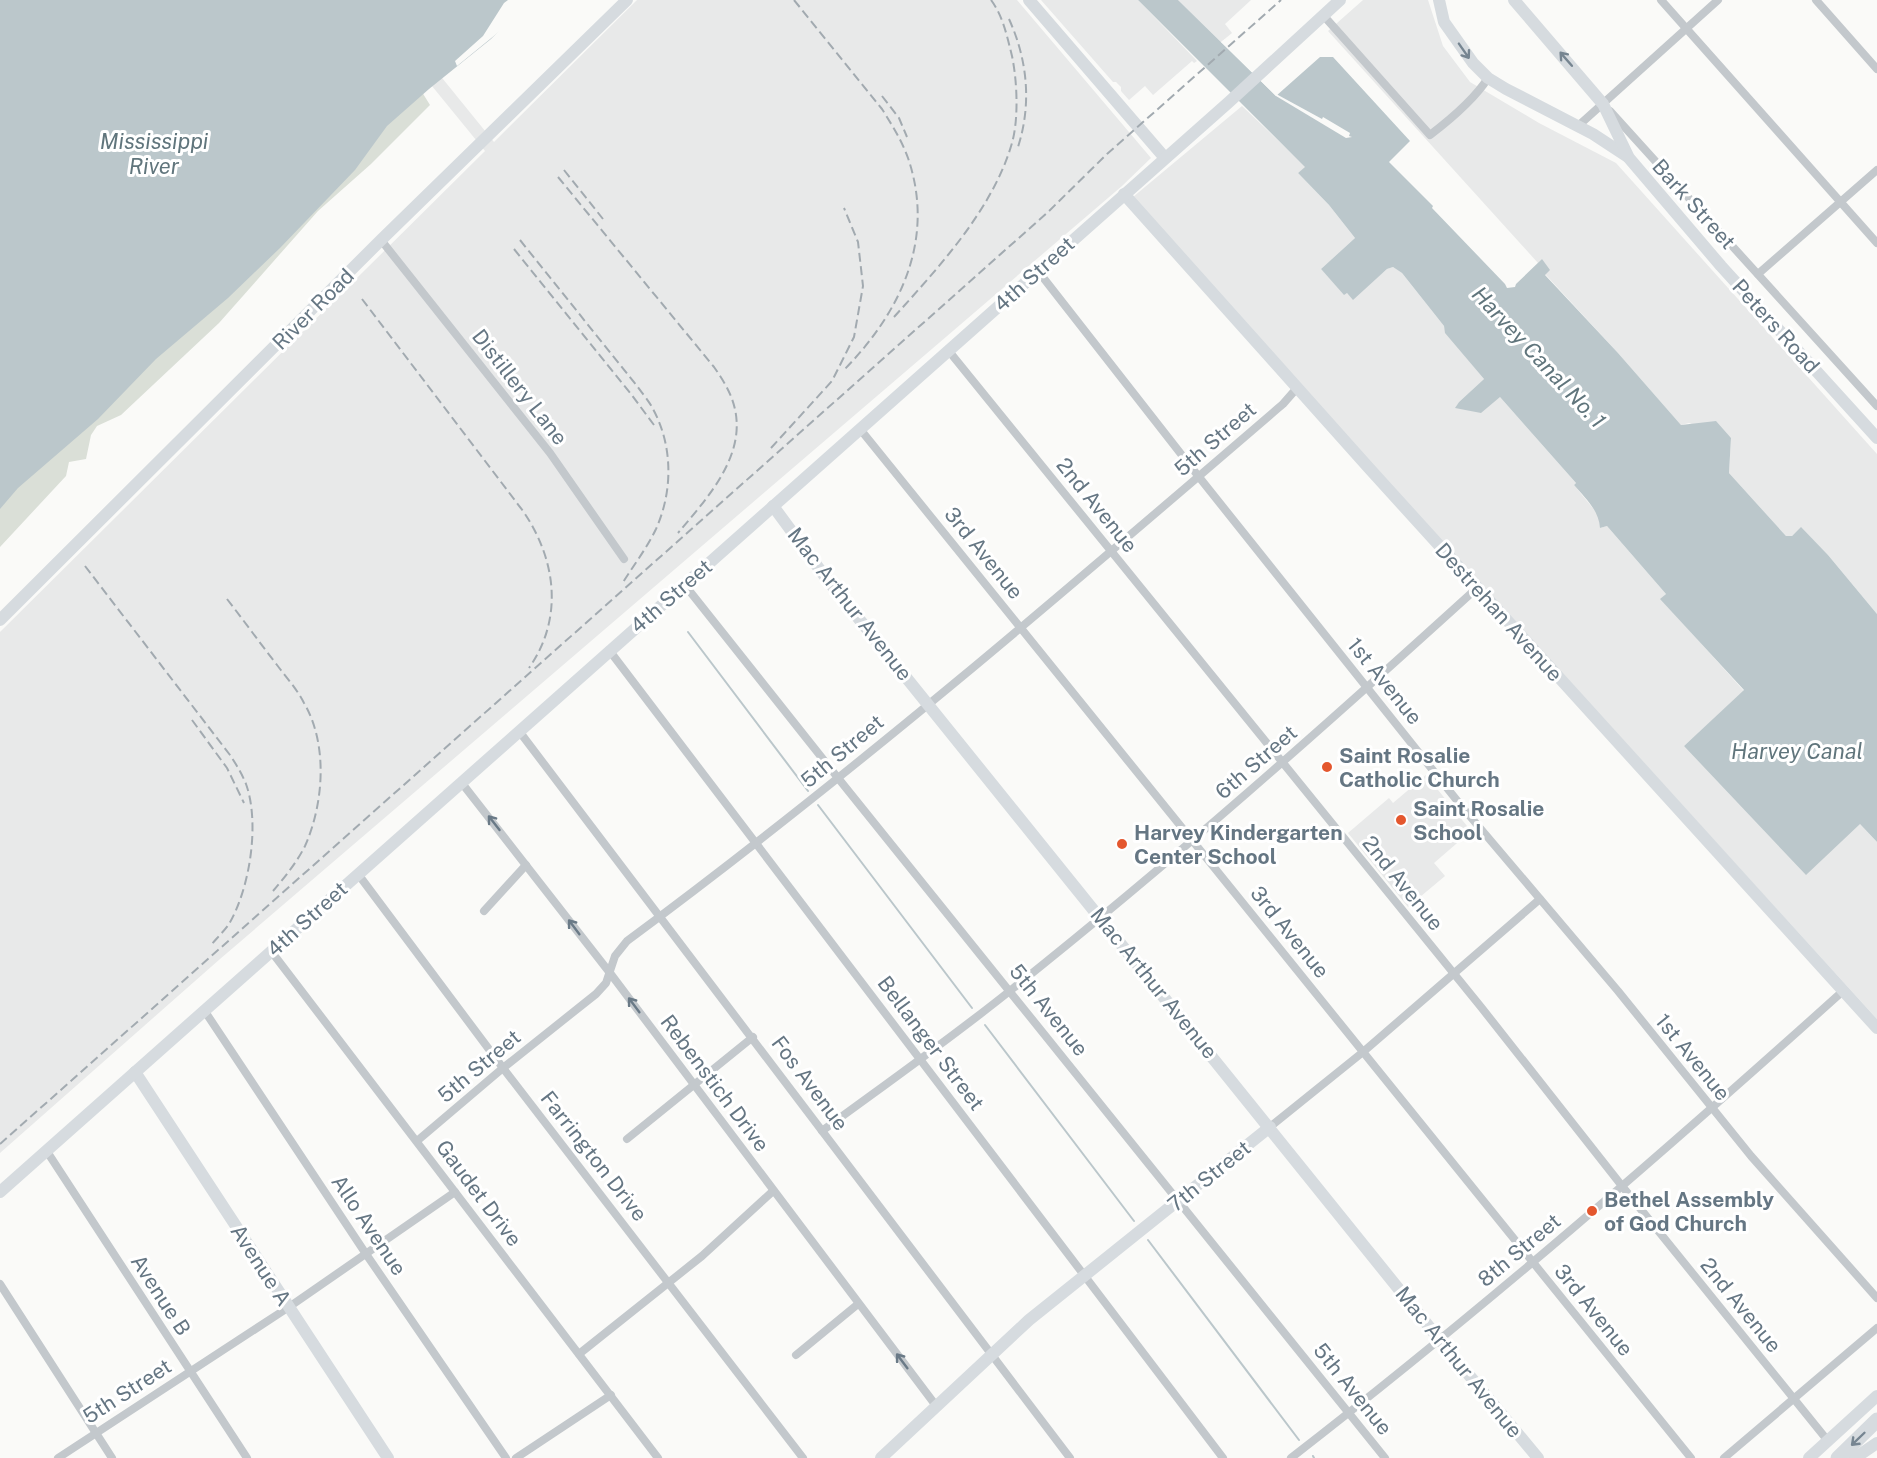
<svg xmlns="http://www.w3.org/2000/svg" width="1877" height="1458" font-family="'Public Sans',sans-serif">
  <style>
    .built { fill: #e8e9e9 }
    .green { fill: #dadfd7 }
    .water { fill: #bbc7cb }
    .pier { fill: #fafaf8 }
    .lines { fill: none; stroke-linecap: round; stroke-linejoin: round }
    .stream { stroke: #bbc7cb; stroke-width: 2 }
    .street { stroke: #c3c8cc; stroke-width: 8 }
    .secondary { stroke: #d6dbdf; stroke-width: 12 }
    .highway { stroke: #d6dbdf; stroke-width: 15 }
    .rail { stroke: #a2aab0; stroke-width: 2; stroke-dasharray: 9 4.5; stroke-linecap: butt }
    .oneway { stroke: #768591 }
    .oneway2 { stroke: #6a7a87 }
    .poi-dot { fill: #e4572e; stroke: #fff; stroke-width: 2 }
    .labels { text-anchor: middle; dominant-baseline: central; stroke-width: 6; stroke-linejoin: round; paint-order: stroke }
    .street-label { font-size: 21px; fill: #657683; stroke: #fff }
    .poi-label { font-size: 21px; font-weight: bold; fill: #657683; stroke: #fff; text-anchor: start }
    .water-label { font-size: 22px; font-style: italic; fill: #60757c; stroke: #fff }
  </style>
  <rect width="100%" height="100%" fill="#fafaf8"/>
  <g class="built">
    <path d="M637,0H1017L1151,158L1122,186L220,959L0,1153V632L485,151L405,53L417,47L494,142Z"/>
    <path d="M1041,0H1138L1197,61L1194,63L1192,61L1153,95L1145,86L1129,100L1121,91V87L1116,82H1113Z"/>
    <path d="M1178,0H1251L1225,24L1232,33L1221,42Z"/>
    <path d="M1363,0H1428L1443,46L1470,82L1539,123L1616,163L1877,454V614L1828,555L1801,528L1792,536H1786L1729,473L1731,438L1689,423L1681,425L1618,353L1545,274L1542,259L1538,263L1328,31Z"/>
    <path d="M1242,106L1306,167L1298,173L1329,205L1355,238L1321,269L1344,294L1347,293L1353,299L1387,269L1393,267L1402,273L1444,326L1446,333L1484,379L1459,402L1456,407L1500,397L1576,483L1574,485L1596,512L1600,519V528L1607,526L1666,594L1661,599L1744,691L1684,746L1860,824L1877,842V1019L1292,377L1133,197Z"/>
    <path d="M1426,775L1471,831L1434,863L1445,876L1408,907L1348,833L1389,798L1393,803Z"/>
  </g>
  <path class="green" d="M417,84L430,105L371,164L318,211L219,323L121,415L97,426L91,435L86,459L69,462L66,476L0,547V488Z"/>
  <g class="water">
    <path d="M0,0H530L491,39L429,89L387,126L355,170L280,248L228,298L156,359L98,419L18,488L0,509Z"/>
    <path d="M1138,0H1178L1276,96L1320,57H1333L1410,141L1389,162L1433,206L1432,208L1505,284L1507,288L1515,287L1516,284L1542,259L1550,270L1545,275L1618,353L1681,425L1716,421L1731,438L1729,473L1786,536H1792L1801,527L1828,555L1877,614V842L1860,824L1806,875L1684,746L1744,690L1660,599L1666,594L1607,526L1600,528C1599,510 1585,498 1574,485L1576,483L1500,397L1481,413L1455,408L1459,402L1484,379L1445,333L1444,326L1402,273L1393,267L1387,269L1353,300L1347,293L1344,295L1321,269L1355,238L1329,205L1298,173L1305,167Z"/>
  </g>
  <g class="pier">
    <path d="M508,0H533L523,12L457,66L455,61L483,36L504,3Z"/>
    <path d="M1225,39L1243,58L1242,59L1278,95L1322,119L1323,117L1350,133L1349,136L1352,137L1346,138L1276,96L1221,42Z"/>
  </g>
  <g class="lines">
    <g class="stream">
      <path d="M688,632L808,791"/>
      <path d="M818,805L972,1008"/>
      <path d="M985,1025L1134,1221"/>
      <path d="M1148,1240L1299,1440"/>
      <path d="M1313,1456L1314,1458"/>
    </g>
    <g class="street">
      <path d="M1661,0L1877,243"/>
      <path d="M1816,0L1877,69"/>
      <path d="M1323,15L1430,135C1451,119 1474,100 1488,78"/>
      <path d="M1610,111L1877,406"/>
      <path d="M1578,126L1718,0"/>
      <path d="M381,240L550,453L624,559"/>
      <path d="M1038,271L1199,477L1463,808L1618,991L1751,1156L1877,1298"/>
      <path d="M1758,274L1877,170"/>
      <path d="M948,350L1481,1007L1622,1186L1828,1441"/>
      <path d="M860,429L1691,1458"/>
      <path d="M684,584L838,778L1385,1458"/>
      <path d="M609,650L1223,1458"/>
      <path d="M519,731L1070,1458"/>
      <path d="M461,782L610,973L937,1407"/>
      <path d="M358,874L503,1068L803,1458"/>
      <path d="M484,911L526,865"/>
      <path d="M271,951L658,1458"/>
      <path d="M204,1010L366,1254L506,1458"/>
      <path d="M1270,1127L1363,1052L1540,899"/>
      <path d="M822,1131C886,1084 950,1039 1011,990C1172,862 1325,726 1477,588"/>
      <path d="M627,1139L753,1037"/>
      <path d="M417,1141L503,1068L596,994L606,983L615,956L627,941C854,773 1069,588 1283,404L1297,388"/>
      <path d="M46,1150L247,1458"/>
      <path d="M0,1284L112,1458"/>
      <path d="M579,1354L702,1256L773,1191"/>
      <path d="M796,1355L858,1304"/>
      <path d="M58,1458L289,1307L455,1192"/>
      <path d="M516,1458L611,1395"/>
      <path d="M1291,1458C1482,1310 1664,1152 1843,991"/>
      <path d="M1724,1458L1877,1328"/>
    </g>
    <g class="secondary">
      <path d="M1029,0L1165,158"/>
      <path d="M1439,0L1444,22L1473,63L1488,78L1506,89L1593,134L1628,157"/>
      <path d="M1514,0L1603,104L1629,158L1721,266L1877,438"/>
      <path d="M1124,194L1368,467L1877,1028"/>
      <path d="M773,506L826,578L1439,1339L1538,1458"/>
      <path d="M0,620L381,240L627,0"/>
      <path d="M135,1072L388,1458"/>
      <path d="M0,1192L1229,102L1340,0"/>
      <path d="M881,1458L1029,1320L1270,1127"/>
      <path d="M1809,1458L1877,1396"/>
      <path d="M1855,1458L1877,1443"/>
    </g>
    <path class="highway" d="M1838,1458L1877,1420"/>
    <g class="rail">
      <path d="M794,0L882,109C892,125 902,141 908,158C936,240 900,313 843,371"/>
      <path d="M1009,19C1028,61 1032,106 1017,150"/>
      <path d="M882,96L899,118L907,137"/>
      <path d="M564,170L603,219"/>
      <path d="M558,177L714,367C721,377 728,388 732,399C751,451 709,496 678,533"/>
      <path d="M520,240L637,386C642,393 649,401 653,409C673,446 673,491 656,529C647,548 633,566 622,584"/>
      <path d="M514,249L631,394L654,425"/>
      <path d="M362,299L523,511C556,559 564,618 529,668"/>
      <path d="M894,317C939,267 993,209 1012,143C1019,118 1017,80 1012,56C1007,36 1003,16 991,0"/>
      <path d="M771,448L832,381L854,337L863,286L858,242L844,208"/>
      <path d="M85,566L230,755C236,764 242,774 246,784C260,823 250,888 229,924C224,931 217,938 211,945"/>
      <path d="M227,599C244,621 260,643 277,665C286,677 297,689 304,703C328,744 324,803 305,846C297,862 285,877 273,891"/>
      <path d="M192,720L227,768L244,803"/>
      <path d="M0,1144L1048,212L1107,154L1281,0"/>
    </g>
  </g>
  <defs><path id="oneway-shaft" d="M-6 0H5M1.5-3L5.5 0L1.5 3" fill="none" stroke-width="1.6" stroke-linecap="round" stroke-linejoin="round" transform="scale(1.5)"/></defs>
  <g class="oneway">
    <use href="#oneway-shaft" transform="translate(1464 51) rotate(55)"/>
    <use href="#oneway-shaft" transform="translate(1566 59) rotate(-131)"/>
    <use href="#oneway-shaft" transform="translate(1858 1439) rotate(136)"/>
  </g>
  <g class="oneway2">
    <use href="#oneway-shaft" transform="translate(494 823) rotate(-128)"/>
    <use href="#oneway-shaft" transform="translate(574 927) rotate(-127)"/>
    <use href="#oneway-shaft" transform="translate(634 1005) rotate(-127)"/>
    <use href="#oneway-shaft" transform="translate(902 1361) rotate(-127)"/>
  </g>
  <g class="poi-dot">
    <circle cx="1327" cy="767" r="6"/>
    <circle cx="1401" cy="820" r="6"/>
    <circle cx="1122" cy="844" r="6"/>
    <circle cx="1592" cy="1211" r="6"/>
  </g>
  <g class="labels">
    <g class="street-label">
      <text transform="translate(1694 204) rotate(48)">Bark Street</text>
      <text transform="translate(1034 274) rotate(-42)">4th Street</text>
      <text transform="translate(313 309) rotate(-45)">River Road</text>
      <text transform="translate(1776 326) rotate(48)">Peters Road</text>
      <text transform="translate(520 387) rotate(52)">Distillery Lane</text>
      <text transform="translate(1215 439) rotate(-41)">5th Street</text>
      <text transform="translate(1097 505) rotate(51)">2nd Avenue</text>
      <text transform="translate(984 553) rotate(51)">3rd Avenue</text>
      <text transform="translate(671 596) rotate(-41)">4th Street</text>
      <text transform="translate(850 604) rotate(52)">Mac Arthur Avenue</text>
      <text transform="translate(1499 612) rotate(48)">Destrehan Avenue</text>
      <text transform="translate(1385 681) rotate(51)">1st Avenue</text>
      <text transform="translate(842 751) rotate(-40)">5th Street</text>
      <text transform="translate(1256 762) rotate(-41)">6th Street</text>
      <text transform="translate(1403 883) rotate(51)">2nd Avenue</text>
      <text transform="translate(307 919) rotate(-42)">4th Street</text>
      <text transform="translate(1290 932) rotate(51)">3rd Avenue</text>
      <text transform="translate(1154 983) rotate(51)">Mac Arthur Avenue</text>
      <text transform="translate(1049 1010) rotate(51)">5th Avenue</text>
      <text transform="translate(931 1043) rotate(53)">Bellanger Street</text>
      <text transform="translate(1693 1057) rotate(51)">1st Avenue</text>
      <text transform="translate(479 1066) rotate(-40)">5th Street</text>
      <text transform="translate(715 1083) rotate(53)">Rebenstich Drive</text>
      <text transform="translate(810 1083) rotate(53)">Fos Avenue</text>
      <text transform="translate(594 1156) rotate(52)">Farrington Drive</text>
      <text transform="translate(1209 1176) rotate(-39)">7th Street</text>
      <text transform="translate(479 1193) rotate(53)">Gaudet Drive</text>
      <text transform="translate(369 1225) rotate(56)">Allo Avenue</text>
      <text transform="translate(1519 1250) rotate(-40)">8th Street</text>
      <text transform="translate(261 1265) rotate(57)">Avenue A</text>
      <text transform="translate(161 1295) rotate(57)">Avenue B</text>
      <text transform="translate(1741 1305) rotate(51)">2nd Avenue</text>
      <text transform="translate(1594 1310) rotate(51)">3rd Avenue</text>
      <text transform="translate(1459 1362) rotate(51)">Mac Arthur Avenue</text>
      <text transform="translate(1353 1389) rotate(51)">5th Avenue</text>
      <text transform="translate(127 1391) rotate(-33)">5th Street</text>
    </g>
    <g class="poi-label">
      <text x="1339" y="755">Saint Rosalie<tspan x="1339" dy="24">Catholic Church</tspan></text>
      <text x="1413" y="808">Saint Rosalie<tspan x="1413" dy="24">School</tspan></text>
      <text x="1134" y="832">Harvey Kindergarten<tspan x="1134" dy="24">Center School</tspan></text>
      <text x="1604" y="1199">Bethel Assembly<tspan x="1604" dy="24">of God Church</tspan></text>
    </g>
    <g class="water-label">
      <text x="154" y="141">Mississippi<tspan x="154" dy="25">River</tspan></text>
      <text transform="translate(1539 357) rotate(47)">Harvey Canal No. 1</text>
      <text x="1797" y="751">Harvey Canal</text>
    </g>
  </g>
</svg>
